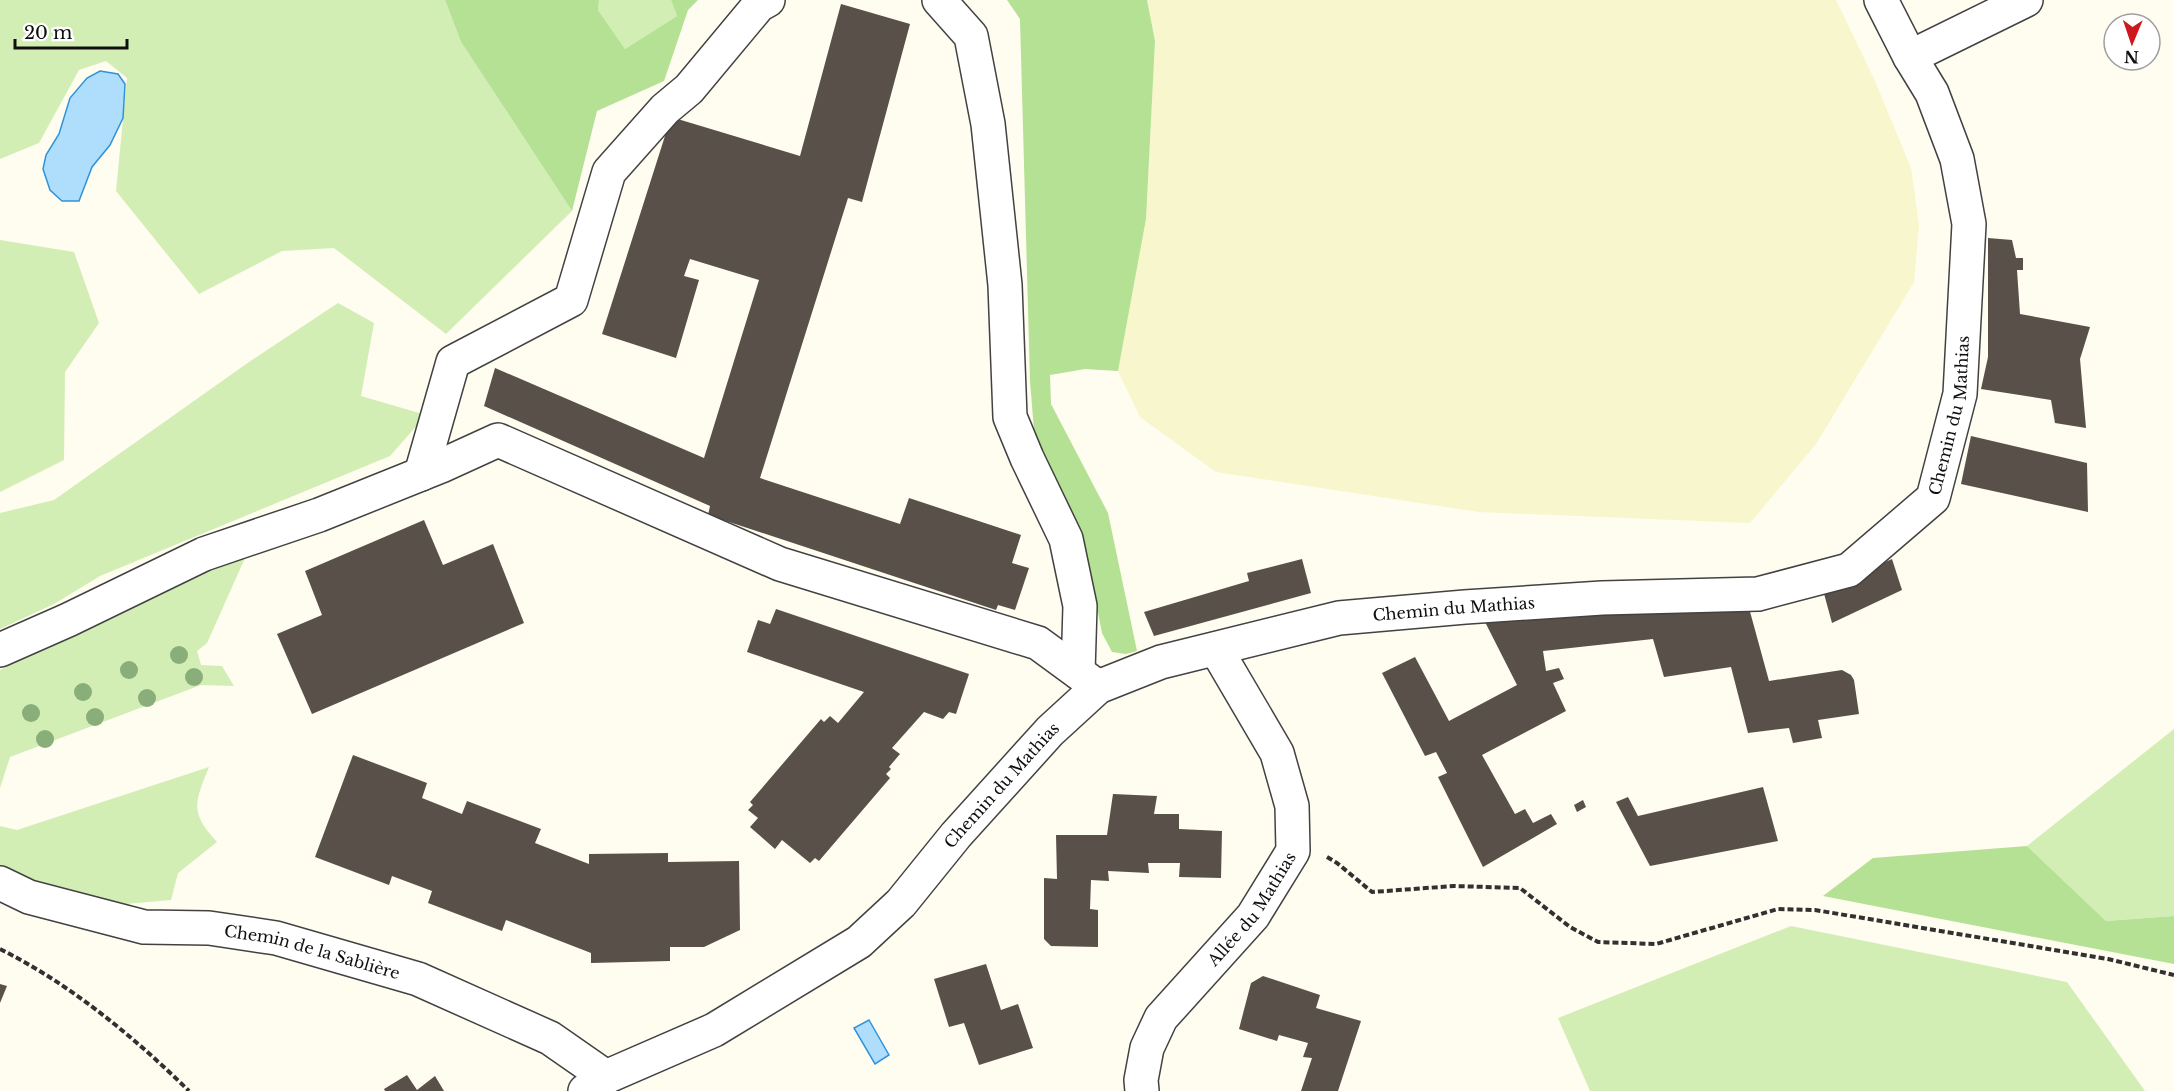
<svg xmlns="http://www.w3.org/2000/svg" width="2174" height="1091" font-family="'Libre Baskerville',serif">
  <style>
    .farmland { fill: #f8f6cd }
    .green { fill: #d2eeb5 }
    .forest { fill: #b4e193 }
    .water { fill: #afdefc; stroke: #2f93db; stroke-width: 1.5 }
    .building { fill: #59504a }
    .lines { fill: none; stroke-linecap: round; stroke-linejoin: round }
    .minor-casing { stroke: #424242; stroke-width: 36 }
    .path { stroke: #313131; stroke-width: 4; stroke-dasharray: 6 3; stroke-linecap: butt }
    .minor { stroke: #fff; stroke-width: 33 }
    .tree { fill: #89ae79 }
    .labels { text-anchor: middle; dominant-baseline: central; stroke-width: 6; stroke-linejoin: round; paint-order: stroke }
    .street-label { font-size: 16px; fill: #0f0f0f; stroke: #fff }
  </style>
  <rect width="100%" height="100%" fill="#fffcf0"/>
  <path class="farmland" d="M1147,0H1836L1875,81L1911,168L1919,225L1914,282L1816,444L1750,523L1479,512L1216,472L1140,417L1118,371L1146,219L1155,41Z"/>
  <g class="green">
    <path d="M0,0H445L461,42L572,211L446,334L334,248L282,251L199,294L116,191L127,78L106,61L79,70L39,143L0,159Z"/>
    <path d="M599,0H671L677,16L625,49L598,10Z"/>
    <path d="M0,240L74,252L99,323L65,372L64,460L0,492Z"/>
    <path d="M338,303L374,323L361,396L426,415L390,456L100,576L54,604L0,629V513L54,500L249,362Z"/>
    <path d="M231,550L245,558L207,643L197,651L201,665L222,666L234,686L201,685L10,757L0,788V670L114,615Z"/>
    <path d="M2174,729V916L2106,921L2027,846Z"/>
    <path d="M209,767C195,802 189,812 217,842L178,873L171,900L114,905L16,876L0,868V826L17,830Z"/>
    <path d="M1791,926L2067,982L2145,1091H1590L1558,1018Z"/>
  </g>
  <g class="forest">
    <path d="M445,0H599L598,10L625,49L677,16L671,0H698L688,10L664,81L597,111L572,211L461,42Z"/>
    <path d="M1007,0H1147L1155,41L1146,219L1118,371L1085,369L1050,375L1051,404L1108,513L1137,651L1126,654L1112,652L1102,633L1092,583L1035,442L1030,381L1020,19Z"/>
    <path d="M2027,846L2106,921L2174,916V964L1823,896L1873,858Z"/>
  </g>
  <g class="water">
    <path d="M100,71L118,74L125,84L123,118L110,145L92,167L79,201H62L50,190L43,169L46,155L59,134L70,98L87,78Z"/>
    <path d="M869,1020L889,1055L875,1064L854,1028Z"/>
  </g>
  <g class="building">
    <path d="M841,4L910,24L862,202L848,198L760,478L900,524L909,498L1021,535L1012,563L1029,568L1015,610L998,605L996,610L708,515L710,506L484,406L495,368L704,458L759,280L690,259L684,276L699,280L676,358L602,334L671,117L800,156Z"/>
    <path d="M1988,238L2012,240L2016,258H2023V270H2017L2020,314L2090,327L2080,359L2086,428L2055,423L2051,400L1981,389L1988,357Z"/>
    <path d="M1971,436L2087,463L2088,512L1961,484Z"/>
    <path d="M424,520L443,565L493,544L524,623L312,714L277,634L322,615L305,571Z"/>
    <path d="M1302,559L1311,593L1154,636L1144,612L1249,581L1247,573Z"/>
    <path d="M1892,559L1902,590L1832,623L1823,590Z"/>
    <path d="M1749,608L1769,681L1842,670L1851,675L1854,680L1859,714L1818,720L1822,738L1793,743L1789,728L1748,733L1731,667L1664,677L1653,639L1543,651L1546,671L1559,668L1564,679L1553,683L1566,711L1482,755L1515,814L1525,809L1533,823L1551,814L1557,824L1483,867L1438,777L1447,773L1436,752L1425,756L1382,673L1415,657L1449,721L1517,685L1484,620L1523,613Z"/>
    <path d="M776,609L969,674L956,714L949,712L943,719L924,712L892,748L900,754L889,767L891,769L886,774L890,778L819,861L815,858L810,863L782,840L775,849L750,827L758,818L748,810L753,805L750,802L821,719L824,722L830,716L838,723L864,692L747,652L758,620L770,624Z"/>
    <path d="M353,755L427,783L422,798L462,814L467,801L541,829L535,843L589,864V854L668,853V862L739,861L740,930L704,947H670V961L591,963V953L506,920L502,931L428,903L432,891L392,876L389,885L315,857Z"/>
    <path d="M1763,787L1778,841L1650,866L1616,802L1628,797L1638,816Z"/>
    <path d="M1113,794L1157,796L1154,814H1179V829L1222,831L1221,878L1179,877L1180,863H1148L1149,873L1108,871L1109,881L1091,880L1090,909L1098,910V947L1051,946L1044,939V878L1057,879L1056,835H1107Z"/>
    <path d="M1583,800L1586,807L1577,812L1574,805Z"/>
    <path d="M986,964L1001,1010L1018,1004L1033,1048L979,1065L964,1023L949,1027L934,979Z"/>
    <path d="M1263,976L1320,995L1316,1008L1361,1021L1338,1091H1301L1312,1058L1303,1057L1308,1043L1279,1035L1277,1041L1239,1029L1251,983Z"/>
    <path d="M0,984L7,986L0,1003Z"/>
    <path d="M407,1075L417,1090L435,1076L444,1091H385L384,1089Z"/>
  </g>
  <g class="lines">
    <g class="minor-casing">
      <g id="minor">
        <path d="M939,0L971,36L988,124L1005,285L1010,417L1027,458L1066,539L1080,606L1078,672"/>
        <path d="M1910,57L2026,0"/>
        <path d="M421,474L453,362L571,300L609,172L665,109L689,89L759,5L768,0"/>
        <path d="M0,650L68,620L204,554L319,515L441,466L498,440L780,564L1038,643L1098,687"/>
        <path id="s1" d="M0,883L29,897L144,927L209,928L276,938L418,979L550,1038L606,1077"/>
        <path id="s2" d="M585,1091L606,1077L714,1030L859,942L901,903L956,835L1050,731L1098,687L1161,662L1339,618L1465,607L1602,598L1758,594L1849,570L1933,498L1960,394L1969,224L1957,159L1932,93L1910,57L1881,0"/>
        <path id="s3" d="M1142,1091L1141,1080L1147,1048L1161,1018L1253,916L1293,851L1292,806L1277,753L1216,649"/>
      </g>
    </g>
    <g class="path">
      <path d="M1327,857L1337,863L1372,892L1454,886L1520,888L1570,927L1598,942L1656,944L1778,909L1815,910L2108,959L2174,975"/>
      <path d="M0,949C70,984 133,1036 189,1091"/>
    </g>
    <use href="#minor" class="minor"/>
  </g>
  <g class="tree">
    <circle cx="179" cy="655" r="9"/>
    <circle cx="129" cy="670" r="9"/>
    <circle cx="194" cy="677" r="9"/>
    <circle cx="83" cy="692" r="9"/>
    <circle cx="147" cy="698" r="9"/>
    <circle cx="31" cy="713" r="9"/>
    <circle cx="95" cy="717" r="9"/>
    <circle cx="45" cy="739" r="9"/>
  </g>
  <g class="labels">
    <g class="street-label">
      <text stroke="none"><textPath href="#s2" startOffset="1623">Chemin du Mathias</textPath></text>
      <text stroke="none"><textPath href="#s2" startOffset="1029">Chemin du Mathias</textPath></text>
      <text stroke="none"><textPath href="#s2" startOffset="525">Chemin du Mathias</textPath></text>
      <text stroke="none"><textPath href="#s3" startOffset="219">Allée du Mathias</textPath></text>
      <text stroke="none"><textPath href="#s1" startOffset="322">Chemin de la Sablière</textPath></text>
    </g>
  </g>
  <g transform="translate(2132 42) rotate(182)"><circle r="28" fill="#ffffff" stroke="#9f9f9f" stroke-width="1.5"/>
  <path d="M0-4.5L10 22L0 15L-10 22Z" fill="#ce181d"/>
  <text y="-9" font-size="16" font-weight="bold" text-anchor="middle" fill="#0f0f0f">N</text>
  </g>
  <path d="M15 39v9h112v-9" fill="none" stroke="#0f0f0f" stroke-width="3"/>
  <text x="24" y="39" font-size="18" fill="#0f0f0f" stroke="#ffffff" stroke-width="4.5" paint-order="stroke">20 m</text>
</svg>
